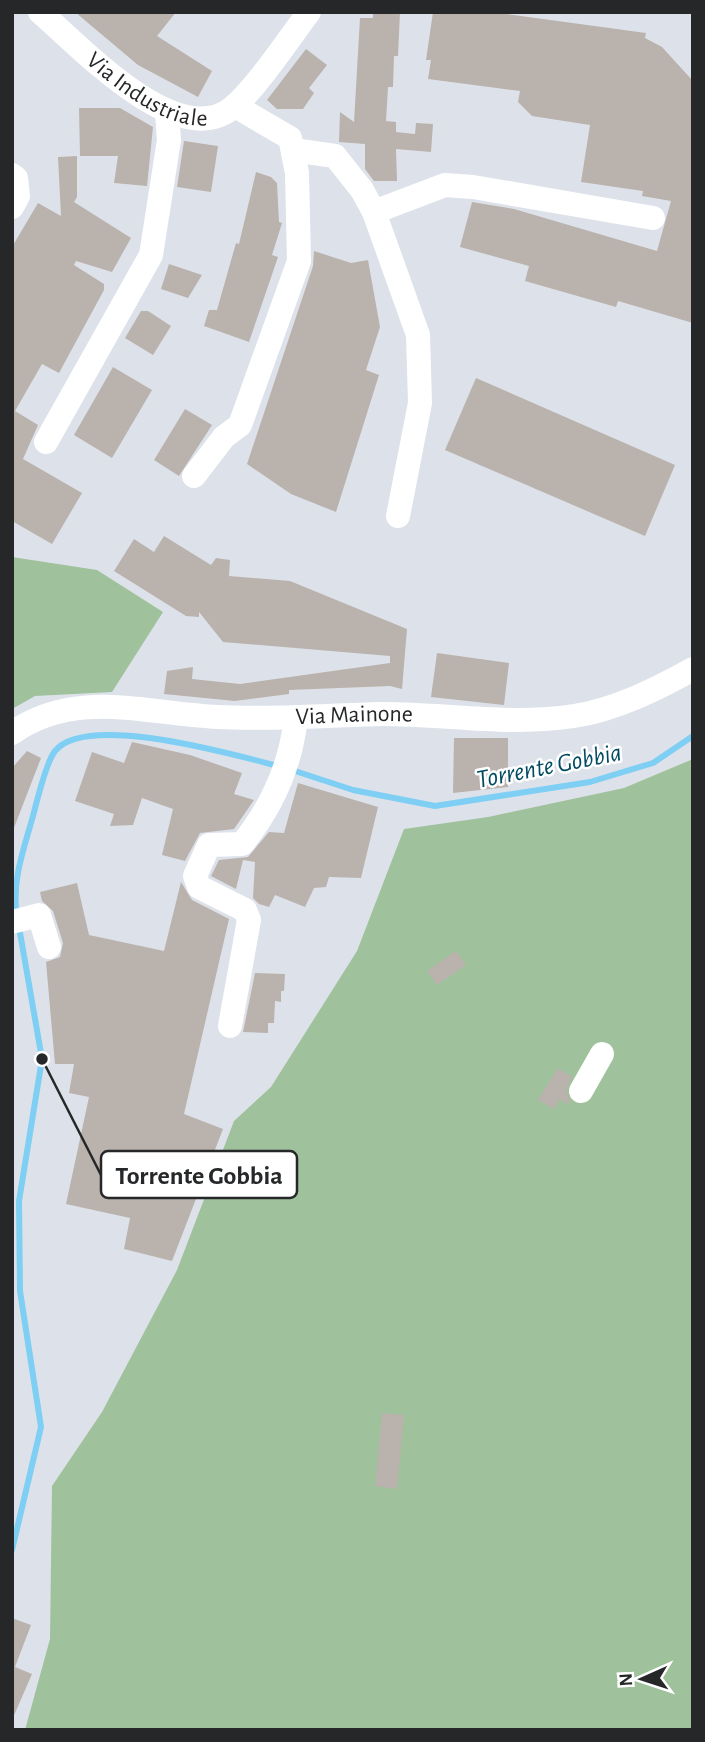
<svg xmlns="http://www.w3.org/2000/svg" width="705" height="1742" font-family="'Alegreya Sans',sans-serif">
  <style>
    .green { fill: #9fc19c }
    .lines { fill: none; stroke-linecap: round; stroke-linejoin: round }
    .stream { stroke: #7ecff3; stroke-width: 6 }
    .building { fill: #bab2ad }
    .minor { stroke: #fff; stroke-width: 24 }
    .labels { text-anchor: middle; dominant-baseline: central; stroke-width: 5; stroke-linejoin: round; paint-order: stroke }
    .street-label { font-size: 24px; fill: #252729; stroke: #fff }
    .water-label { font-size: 26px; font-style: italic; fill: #014b63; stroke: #fff }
    .leader { fill: none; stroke: #252729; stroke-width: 2.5 }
    .callout-dot { fill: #252729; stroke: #fff; stroke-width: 2.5 }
    .callout { fill: #fff; stroke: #252729; stroke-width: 2.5 }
    .callout-label { font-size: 26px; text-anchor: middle; font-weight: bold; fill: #252729 }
  </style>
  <rect width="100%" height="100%" fill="#dde2ea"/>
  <g class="green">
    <path d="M12,557L97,570L163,612L112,692L35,696L12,709Z"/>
    <path d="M693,759V1730H25L50,1639L52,1486L102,1412L177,1270L234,1121L271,1087L357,951L404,829L488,817L624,788Z"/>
  </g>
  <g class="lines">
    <g class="stream">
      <path d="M289,769L353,790L435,806L590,782L653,763L693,736"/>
      <path d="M17,916C11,883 24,848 33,816C37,801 46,762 55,751C86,712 235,755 278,766"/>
      <path d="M12,1550L41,1427L20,1291L19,1201L42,1059L19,927"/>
    </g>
  </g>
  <g class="building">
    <path d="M75,12H176L157,36L212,71L198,97L138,65Z"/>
    <path d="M382,12H400L398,56H394L393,87H388L386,121L396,122V132L415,134L416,123L433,124L431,152L396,149L397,181H374L365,169V144L339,142L340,112L354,122L360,18H373V14Z"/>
    <path d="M433,12H492L646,33L645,38L662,47L693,81V323L618,301L616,307L525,281L529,266L460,247L472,202L514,209L657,251L671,201L642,196L643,191L581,182L590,125L532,116L518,102L520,91L428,79L431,60H426Z"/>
    <path d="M306,49L327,65L309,88L314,93L303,109H277L267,100Z"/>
    <path d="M79,108H120L153,127L147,186L114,183L118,156H80Z"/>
    <path d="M184,141L218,146L211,192L177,187Z"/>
    <path d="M77,156V197L74,202L131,238L112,272L76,261L74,265L104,284V290L59,373L42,364L15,411L38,425L23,459L82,493L52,544L12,521V247L38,203L61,216L58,157Z"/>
    <path d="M256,172L271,177L277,183L279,222L282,223L272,255L278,257L249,342L204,326L209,310H217L236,243L239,244Z"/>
    <path d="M314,251L351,263L368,260L380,327L366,370L379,375L336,512L291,494L247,464L313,266Z"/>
    <path d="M169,264L202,275L188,298L161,289Z"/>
    <path d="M141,311H148L171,326L153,355L125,338Z"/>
    <path d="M113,367L152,390L112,458L74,435Z"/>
    <path d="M476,378L675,465L645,536L445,450Z"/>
    <path d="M185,409L212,425L179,476L154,460Z"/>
    <path d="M164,536L211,565L216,558L230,560L229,576L290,581L407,629L402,689L390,686L289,690V694L235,701L164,694L167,671L193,667L192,679L240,684L390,663V656L223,642L199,612V617L186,616L114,571L134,539L154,552Z"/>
    <path d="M437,653L509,663L504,705L431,697Z"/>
    <path d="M454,738H508V787L453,793Z"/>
    <path d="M132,742L190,755L242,773L234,794L254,800L234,829L200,833L185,861L162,855L173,809L142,798L133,825L110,826L114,814L75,801L92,752L124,763Z"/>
    <path d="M27,751L41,758L12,833V768Z"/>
    <path d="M298,783L378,807L361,878L329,877L326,887L314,888L305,907L275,895L269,907L259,904L253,898L255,862L243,860L236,889L211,876L219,860L248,857L269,832L284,833Z"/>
    <path d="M181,882L192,900L229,919L184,1114L223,1129L172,1261L124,1249L130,1218L66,1204L89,1097L69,1093L74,1064H55L46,962L60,957L63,943L53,911L42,901L40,892L77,883L89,935L164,951Z"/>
    <path d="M456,951L466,965L437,985L427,971Z"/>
    <path d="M255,973L285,974L284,991H281V1002L275,1001L274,1023H268V1033L243,1032Z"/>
    <path d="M558,1068L572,1077L566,1090L570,1101L568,1105L560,1099L554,1109L538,1100Z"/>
    <path d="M382,1413L404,1415L397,1489L375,1486Z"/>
    <path d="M12,1618L31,1625L15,1667L32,1674L12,1720Z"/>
  </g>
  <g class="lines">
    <g class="minor">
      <path id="s1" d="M40,12C81,47 177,152 232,108C255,90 290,37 309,12"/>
      <path d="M293,150L335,156L362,190L374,212L418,335L420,403L398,516"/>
      <path d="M12,175L16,178L18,196L12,207"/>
      <path d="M374,212L445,185L473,187L653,218"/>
      <path d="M46,442L151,255L169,140L167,113"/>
      <path d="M194,476L224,437L240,425L299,261L297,173L290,138L235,106"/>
      <path id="s2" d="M12,733C76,688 146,714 218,717C273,720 328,715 383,714C447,714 511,726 574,716C615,710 657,689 693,669"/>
      <path d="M12,922L39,915L49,947"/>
      <path d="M230,1026L249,920L245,910L199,887L195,876L209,845L242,844C272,807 291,764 296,717"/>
      <path d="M581,1091L602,1054"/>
    </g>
  </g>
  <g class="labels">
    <g class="street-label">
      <text stroke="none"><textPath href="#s1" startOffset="135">Via Industriale</textPath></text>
      <text stroke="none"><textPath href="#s2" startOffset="348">Via Mainone</textPath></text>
    </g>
    <g class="water-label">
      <text transform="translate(549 766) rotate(-11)">Torrente Gobbia</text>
    </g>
  </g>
  <path class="leader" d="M42 1059L101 1175"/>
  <circle class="callout-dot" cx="42" cy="1059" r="7"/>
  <rect class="callout" x="101" y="1151" width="196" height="47" rx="7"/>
  <g class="callout-label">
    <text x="199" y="1184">Torrente Gobbia</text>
  </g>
  <rect width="705" height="1742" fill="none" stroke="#252729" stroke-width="28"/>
  <g transform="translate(642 1679) rotate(267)" stroke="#ffffff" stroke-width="5" paint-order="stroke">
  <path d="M0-5L12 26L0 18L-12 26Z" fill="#252729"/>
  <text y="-10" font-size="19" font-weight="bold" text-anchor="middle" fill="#252729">N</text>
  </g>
</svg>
